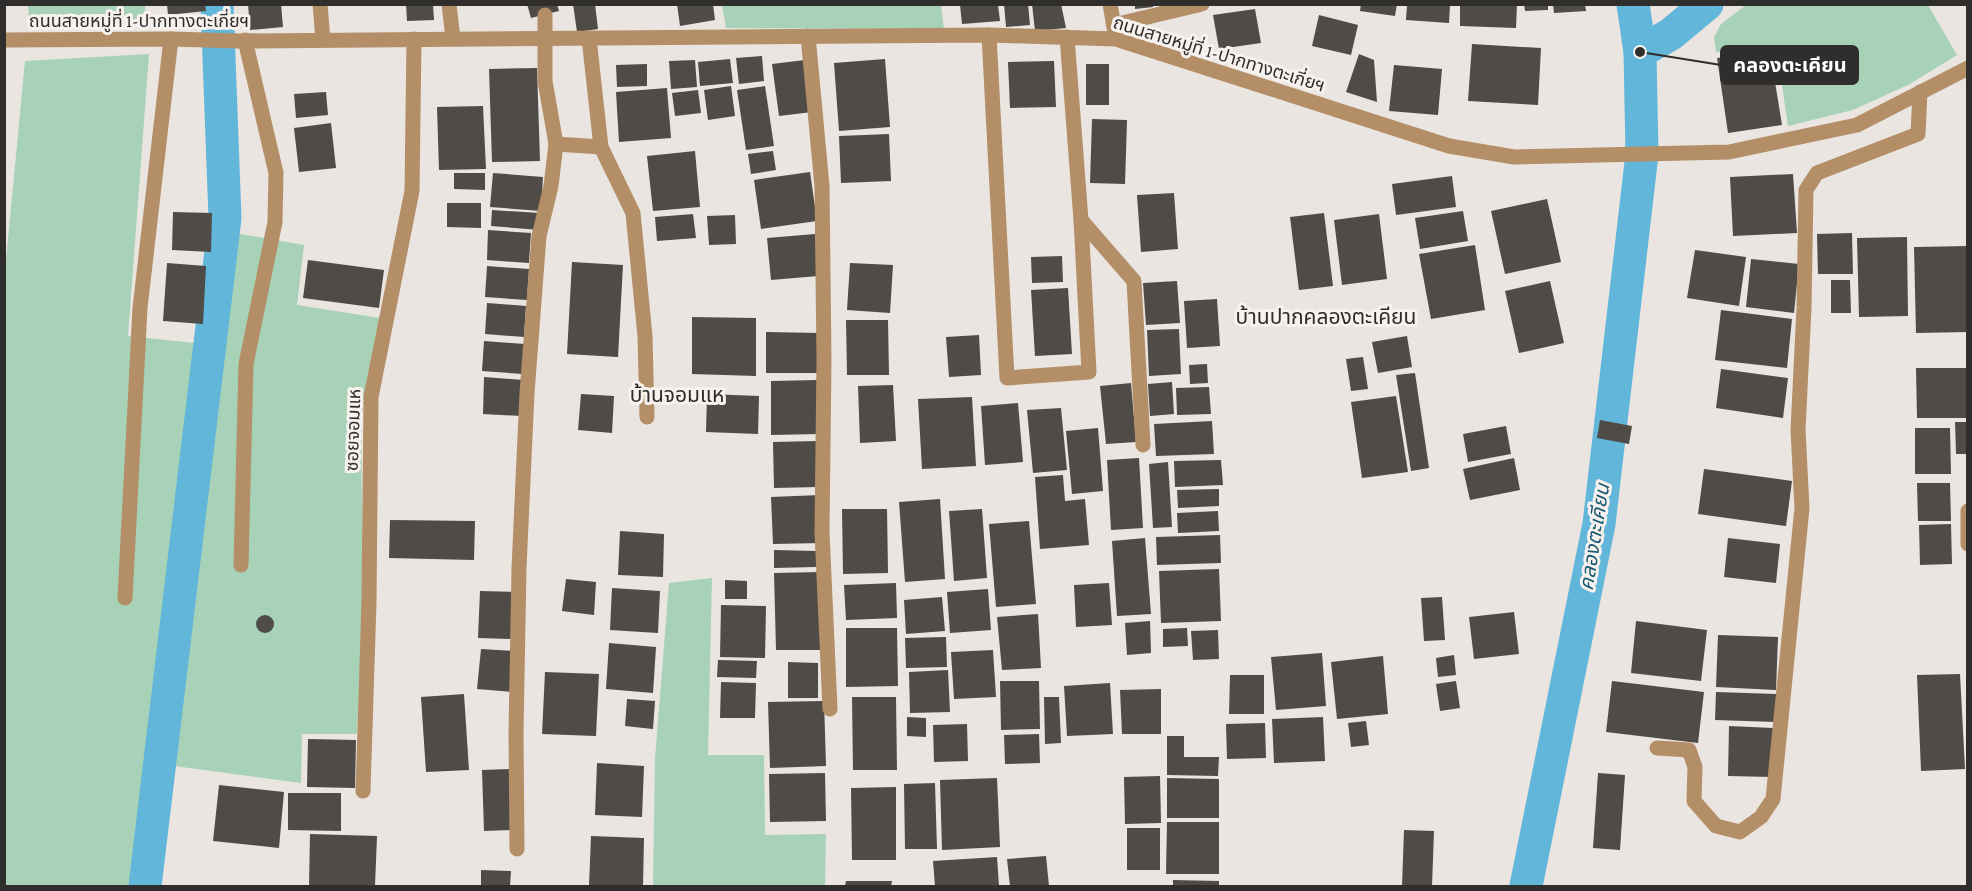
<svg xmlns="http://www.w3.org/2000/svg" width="1972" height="891" font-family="'Crimson Pro','Noto Sans Thai',serif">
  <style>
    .green { fill: #a7d2b7 }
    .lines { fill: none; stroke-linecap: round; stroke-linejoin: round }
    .canal { stroke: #62b6da; stroke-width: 33 }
    .building { fill: #4f4b47 }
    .minor { stroke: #b38e67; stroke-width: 15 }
    .labels { text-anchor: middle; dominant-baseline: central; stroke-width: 6; stroke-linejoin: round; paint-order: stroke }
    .street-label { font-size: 18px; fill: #302e2c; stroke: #f7f2ee }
    .water-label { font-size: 20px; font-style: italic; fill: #155872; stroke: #f7f2ee }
    .quarter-label { font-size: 21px; fill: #2f2b28; stroke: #f7f2ee }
    .leader { fill: none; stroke: #302e2c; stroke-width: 2 }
    .callout-dot { fill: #302e2c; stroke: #f7f2ee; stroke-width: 2 }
    .callout { fill: #302e2c; stroke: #302e2c; stroke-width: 2 }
    .callout-label { font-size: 20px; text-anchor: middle; font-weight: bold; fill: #fff }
  </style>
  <rect width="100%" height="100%" fill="#eae5e1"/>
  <g class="green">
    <path d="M28,5H145L146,20H29Z"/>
    <path d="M722,5H941L944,29L726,28Z"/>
    <path d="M1746,5H1928L1957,55L1910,84L1853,110L1788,126L1776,45L1716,52L1714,37L1721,24Z"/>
    <path d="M149,54L128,336L195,343L129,886H5L4,281L25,61Z"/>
    <path d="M235,233L304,245L297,305L380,318L361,417L363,600L357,734H302L301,783L174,766Z"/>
    <path d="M712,578L708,755H764L765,835L826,834L825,886H653L655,758L669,583Z"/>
  </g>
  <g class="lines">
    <g class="canal">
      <path d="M1640,52L1671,34L1707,4"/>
      <path d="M145,886L225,218L217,4"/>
      <path d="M1526,886L1599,524L1642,154L1640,52L1633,4"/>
    </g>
  </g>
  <g class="building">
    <path d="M167,4H205L206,11L168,15Z"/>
    <path d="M248,4H281L283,27L250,30Z"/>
    <path d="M406,4H433L434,20L407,21Z"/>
    <path d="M527,4H557L559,11L531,18Z"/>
    <path d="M573,4H595L598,29L577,32Z"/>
    <path d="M677,4H713L715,20L680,26Z"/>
    <path d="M1004,4H1028L1030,25L1006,27Z"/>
    <path d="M1032,4H1061L1066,28L1035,31Z"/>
    <path d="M1135,4H1153V7L1135,9Z"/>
    <path d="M1361,4H1397L1395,16L1360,11Z"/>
    <path d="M1460,4H1517L1516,28L1460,26Z"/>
    <path d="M1524,4H1548V10L1525,11Z"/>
    <path d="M1553,4H1585L1586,11L1554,13Z"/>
    <path d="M960,5H998L1000,21L962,24Z"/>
    <path d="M1407,5H1450L1449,23L1406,20Z"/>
    <path d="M1255,9L1261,43L1219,49L1213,15Z"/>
    <path d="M1319,15L1358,25L1351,55L1312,46Z"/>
    <path d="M1472,44L1541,48L1538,105L1468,101Z"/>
    <path d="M1770,51L1782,125L1728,133L1717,58Z"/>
    <path d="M1359,54L1374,60L1377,102L1346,92Z"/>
    <path d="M762,56L764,81L739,84L736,58Z"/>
    <path d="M730,59L733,83L700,86L698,62Z"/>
    <path d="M885,59L890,127L839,131L834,63Z"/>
    <path d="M695,60L697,87L671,89L669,61Z"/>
    <path d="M805,60L812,112L779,116L772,64Z"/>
    <path d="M1054,61L1056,107L1010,108L1008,62Z"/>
    <path d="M647,64V86L617,87L616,65Z"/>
    <rect x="1086" y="64" width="23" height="41"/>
    <path d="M1394,65L1442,69L1438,115L1389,111Z"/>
    <path d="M537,68L540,161L492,162L489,69Z"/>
    <path d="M731,86L735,116L708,120L704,90Z"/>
    <path d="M765,86L774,146L746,150L737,90Z"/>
    <path d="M667,88L671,138L619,142L616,92Z"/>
    <path d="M698,90L701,113L675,116L672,93Z"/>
    <path d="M326,92L328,115L296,118L294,94Z"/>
    <path d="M483,106L486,169L439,170L437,107Z"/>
    <path d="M1092,119L1127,120L1125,184L1090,183Z"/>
    <path d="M331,123L336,168L299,172L294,128Z"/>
    <path d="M889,134L891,181L841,183L839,136Z"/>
    <path d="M695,151L700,207L653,211L647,156Z"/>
    <path d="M773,151L776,170L751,174L748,154Z"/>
    <path d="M810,172L817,221L761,229L754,180Z"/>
    <path d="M454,173H485V190L454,189Z"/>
    <path d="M493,173L543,177L541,211L490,207Z"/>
    <path d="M1793,174L1797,233L1733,236L1730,177Z"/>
    <path d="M1452,176L1456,207L1396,215L1392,184Z"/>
    <path d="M1174,193L1178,249L1141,252L1137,195Z"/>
    <path d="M1547,199L1561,262L1505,274L1491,211Z"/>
    <path d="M447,203H481V228L447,227Z"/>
    <path d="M492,210L540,213L539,230L491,226Z"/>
    <path d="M1463,211L1468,241L1420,249L1415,218Z"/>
    <path d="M173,212L212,213L211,252L172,250Z"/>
    <path d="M1324,213L1333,286L1299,290L1290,217Z"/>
    <path d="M693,214L696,238L657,241L655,217Z"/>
    <path d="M1379,214L1387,279L1342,285L1334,220Z"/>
    <path d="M735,215L736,244L709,245L707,216Z"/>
    <path d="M488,230L531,233L529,263L487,260Z"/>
    <path d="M1852,233L1853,274H1818L1817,234Z"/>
    <path d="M815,234L818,276L771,280L767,238Z"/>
    <path d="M1907,237L1908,316L1859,317L1857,238Z"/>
    <path d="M1475,245L1485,310L1431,319L1419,254Z"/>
    <path d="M1968,246V332L1916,333L1914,247Z"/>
    <path d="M1695,250L1746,257L1739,306L1687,298Z"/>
    <path d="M1062,256L1063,282L1032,283L1031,257Z"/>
    <path d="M1751,259L1799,264L1794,313L1746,307Z"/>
    <path d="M308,260L384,270L379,308L303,298Z"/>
    <path d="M572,262L623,265L618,357L567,354Z"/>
    <path d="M167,263L206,266L203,324L163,321Z"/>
    <path d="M850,263L893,265L890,313L847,310Z"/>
    <path d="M487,266L529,269L527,300L485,297Z"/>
    <path d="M1831,280H1850L1851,313H1831Z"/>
    <path d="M1177,281L1180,323L1146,325L1143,283Z"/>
    <path d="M1550,281L1564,343L1519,353L1505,291Z"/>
    <path d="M1068,288L1072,354L1035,356L1031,290Z"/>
    <path d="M1217,299L1220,346L1187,348L1184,301Z"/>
    <path d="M487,303L526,306L524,337L485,334Z"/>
    <path d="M1721,310L1792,319L1787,368L1715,360Z"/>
    <path d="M692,317L756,318V376L692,374Z"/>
    <path d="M846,320H888L889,375H847Z"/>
    <path d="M1179,329L1181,374L1149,376L1147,330Z"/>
    <path d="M766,332L820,333V373H766Z"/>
    <path d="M979,335L981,375L949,377L946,337Z"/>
    <path d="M1407,336L1412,367L1378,373L1372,342Z"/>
    <path d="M484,341L525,344L523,374L482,371Z"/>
    <path d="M1363,357L1368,389L1351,391L1346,359Z"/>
    <path d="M1207,364L1208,383L1190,384L1189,365Z"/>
    <path d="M1916,368H1968V418H1917Z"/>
    <path d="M1721,369L1788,378L1783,418L1716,408Z"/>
    <path d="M1415,373L1429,468L1411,471L1396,375Z"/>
    <path d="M484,377L523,380L522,416L483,414Z"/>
    <path d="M818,380L819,434L771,435V381Z"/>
    <path d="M1172,382L1174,414L1150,416L1148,384Z"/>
    <path d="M1131,383L1136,442L1106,444L1100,386Z"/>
    <path d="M893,385L896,441L860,443L858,386Z"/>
    <path d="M1209,387L1211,414L1177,415L1176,388Z"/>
    <path d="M581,394L614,396L612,433L578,430Z"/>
    <path d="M707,394L759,396L758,434L706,432Z"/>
    <path d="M1396,396L1408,472L1362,478L1351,402Z"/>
    <path d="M972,397L976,466L922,469L918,399Z"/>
    <path d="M1018,403L1023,462L985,465L981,406Z"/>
    <path d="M1061,408L1067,470L1033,473L1027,410Z"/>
    <path d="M1600,420L1632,426L1629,444L1597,438Z"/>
    <path d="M1212,421L1214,454L1156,456L1154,424Z"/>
    <path d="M1955,422H1968V454H1956Z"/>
    <path d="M1506,426L1511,454L1468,462L1463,434Z"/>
    <path d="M1098,428L1103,491L1072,494L1066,431Z"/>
    <path d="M1915,428H1950L1951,474H1915Z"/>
    <path d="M818,441L819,487L774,488L773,442Z"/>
    <path d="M1139,458L1143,528L1111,530L1107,460Z"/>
    <path d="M1514,458L1520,490L1470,500L1463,469Z"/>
    <path d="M1221,460L1223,485L1175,487L1174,461Z"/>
    <path d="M1168,462L1172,527L1153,528L1149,464Z"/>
    <path d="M1704,469L1792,481L1786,526L1698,514Z"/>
    <path d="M1063,475L1065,501L1085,499L1089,545L1040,549L1035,477Z"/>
    <path d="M1917,483H1950L1951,521H1918Z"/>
    <path d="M1219,489V506L1178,508L1177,490Z"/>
    <path d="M820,495L822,543L773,544L771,497Z"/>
    <path d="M940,499L945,579L905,582L899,502Z"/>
    <path d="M842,509H887L888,573L843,574Z"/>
    <path d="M982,509L987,578L954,581L949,511Z"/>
    <path d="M1218,511L1219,531L1178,533L1177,513Z"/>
    <path d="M390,520L475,521L474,560L389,558Z"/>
    <path d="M1029,521L1036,604L996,607L989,524Z"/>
    <path d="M1951,524L1952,564L1920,565L1919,525Z"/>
    <path d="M620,531L664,534L663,577L618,575Z"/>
    <path d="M1220,535L1221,563L1157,565L1156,537Z"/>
    <path d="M1145,538L1151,614L1117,616L1112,541Z"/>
    <path d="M1728,538L1780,544L1776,583L1724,577Z"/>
    <path d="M774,550L816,551V567L774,568Z"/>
    <path d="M1219,569L1221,621L1161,623L1159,571Z"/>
    <path d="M821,572L822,650H776L774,573Z"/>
    <path d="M566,579L596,582L594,615L562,611Z"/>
    <path d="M725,580L747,581V599H725Z"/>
    <path d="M896,583L897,618L846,620L844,585Z"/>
    <path d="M1109,583L1112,625L1076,627L1074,585Z"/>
    <path d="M612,588L660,591L658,633L610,630Z"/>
    <path d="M988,589L991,630L950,633L947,592Z"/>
    <path d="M480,591L516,592L514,639L478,638Z"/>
    <path d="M942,597L945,631L906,634L904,600Z"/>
    <path d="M1442,597L1445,640L1424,641L1421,598Z"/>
    <path d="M721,605L766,606L765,658L720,657Z"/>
    <path d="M1514,612L1519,654L1474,659L1469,617Z"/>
    <path d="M1038,614L1041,668L1002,670L997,617Z"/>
    <circle cx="265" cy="624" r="9"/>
    <path d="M1150,621L1151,653L1127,655L1125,623Z"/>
    <path d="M1636,621L1707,630L1701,681L1631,673Z"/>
    <path d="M846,628H897L898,686L846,687Z"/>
    <path d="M1187,628L1188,646L1163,647V629Z"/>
    <path d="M1218,630L1219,659L1193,660L1191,631Z"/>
    <path d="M1718,635L1778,637L1776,690L1716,687Z"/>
    <path d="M946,637L947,667L906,668L905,638Z"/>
    <path d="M609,643L656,647L653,693L606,689Z"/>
    <path d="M481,649L515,651L512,692L477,689Z"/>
    <path d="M993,650L996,697L954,699L951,652Z"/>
    <path d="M1322,653L1326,706L1276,710L1271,657Z"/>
    <path d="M1454,655L1456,675L1438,677L1436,658Z"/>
    <path d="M1383,656L1388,714L1337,719L1331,662Z"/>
    <path d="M718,660L757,661L756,678L717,677Z"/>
    <path d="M788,662L818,663V698H788Z"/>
    <path d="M948,670L950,712L910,713L909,672Z"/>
    <path d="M545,672L599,674L596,736L542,734Z"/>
    <path d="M1960,674L1965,769L1921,771L1917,675Z"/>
    <path d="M1230,675H1264V714H1229Z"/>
    <path d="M1000,681H1039L1040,729L1001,730Z"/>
    <path d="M1456,681L1460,708L1440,711L1436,684Z"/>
    <path d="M1612,681L1704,692L1698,743L1606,732Z"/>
    <path d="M721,682L756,683L755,718H720Z"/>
    <path d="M1110,683L1113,734L1067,736L1064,686Z"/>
    <path d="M1161,689V734H1122L1120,690Z"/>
    <path d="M1716,692L1776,694V722L1715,720Z"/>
    <path d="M464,694L469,770L426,772L421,697Z"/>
    <path d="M852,697H896L897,770H853Z"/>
    <path d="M1044,697H1059L1061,743L1045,744Z"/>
    <path d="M627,699L655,701L653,729L625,726Z"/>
    <path d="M824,701L826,766L770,768L768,702Z"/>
    <path d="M907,717L926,718V737L907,736Z"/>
    <path d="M1323,717L1325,761L1274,763L1272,719Z"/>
    <path d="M1366,721L1369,745L1351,747L1348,723Z"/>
    <path d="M1265,723L1266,758L1227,759L1226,724Z"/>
    <path d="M967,724L968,761L934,762L933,725Z"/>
    <path d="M1729,726L1773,728L1772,777L1728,776Z"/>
    <path d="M1039,734L1040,763L1005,764L1004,735Z"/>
    <path d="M1167,736H1184V757H1219L1218,776L1167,775Z"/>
    <path d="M308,739L356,740L355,788L307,787Z"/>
    <path d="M597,763L644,766L642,817L595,815Z"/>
    <path d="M511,769L513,830L484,831L482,770Z"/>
    <path d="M825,773L826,821L770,822L769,774Z"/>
    <path d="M1598,773L1625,775L1620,850L1593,848Z"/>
    <path d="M1160,776L1161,823L1125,824L1124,777Z"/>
    <path d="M997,778L1000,847L942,850L940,780Z"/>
    <path d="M1167,778L1219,779V818H1167Z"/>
    <path d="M935,783L937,849H905L904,784Z"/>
    <path d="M219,785L284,792L279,848L213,841Z"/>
    <path d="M896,787V860H852L851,788Z"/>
    <path d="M288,793H341V831L288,830Z"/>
    <path d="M1167,822H1219V874H1166Z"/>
    <rect x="1127" y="828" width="33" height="42"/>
    <path d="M1404,830L1434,831L1432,886H1402Z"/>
    <path d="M310,834L377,836L375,886H309Z"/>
    <path d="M591,836L644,838L643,886H589Z"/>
    <path d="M1046,856L1049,886H1010L1007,859Z"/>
    <path d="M997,857L999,886H935L933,861Z"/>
    <path d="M481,870L511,871L510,886H481Z"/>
    <path d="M1173,880L1219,881V886H1173Z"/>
    <path d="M846,881H892L891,886H845Z"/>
  </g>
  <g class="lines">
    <g class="minor">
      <path d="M320,4L323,40"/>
      <path d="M449,4L453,39"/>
      <path d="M1110,4L1115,33"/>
      <path d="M1114,25L1202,4"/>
      <path d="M989,35L1007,378L1089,372L1081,220"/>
      <path d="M808,36L822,186L824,360L822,532L830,709"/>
      <path d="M1067,37L1081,220L1134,281L1143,445"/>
      <path d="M589,38L601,147L633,213L645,336L647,417"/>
      <path d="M4,40L171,39L239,41L989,35L1116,39L1449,146L1514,157L1729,152L1857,125L1968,68"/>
      <path d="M556,144L601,147"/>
      <path d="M1968,511V544"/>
      <path d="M241,565L246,364L275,222L276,173L245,40"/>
      <path d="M125,598L140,308L171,39"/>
      <path d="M1657,748L1689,750L1695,767L1694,801L1716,826L1740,832L1761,817L1773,799L1802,508L1798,430L1804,308L1806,190L1817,173L1918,134L1920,92"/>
      <path d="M363,791L369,602L371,397L412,191L414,39"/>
      <path d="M517,849L516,732L519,568L527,393L539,236L551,186L556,144L545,81V15"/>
    </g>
  </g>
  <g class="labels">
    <g class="street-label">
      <text x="139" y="21">ถนนสายหมู่ที่ 1-ปากทางตะเกี่ยฯ</text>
      <text transform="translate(1219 54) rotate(17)">ถนนสายหมู่ที่ 1-ปากทางตะเกี่ยฯ</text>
      <text transform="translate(353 430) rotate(-88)">ซอยจอมแห</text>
    </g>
    <g class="water-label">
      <text transform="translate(1594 537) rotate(-81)">คลองตะเคียน</text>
    </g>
    <g class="quarter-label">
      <text x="1326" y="317">บ้านปากคลองตะเคียน</text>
      <text x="677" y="395">บ้านจอมแห</text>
    </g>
  </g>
  <path class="leader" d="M1640 52L1721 65"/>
  <circle class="callout-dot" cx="1640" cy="52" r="6"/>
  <rect class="callout" x="1721" y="46" width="137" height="38" rx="6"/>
  <g class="callout-label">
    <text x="1790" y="72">คลองตะเคียน</text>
  </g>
  <rect width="1972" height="891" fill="none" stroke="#302e2c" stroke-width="12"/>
</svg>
